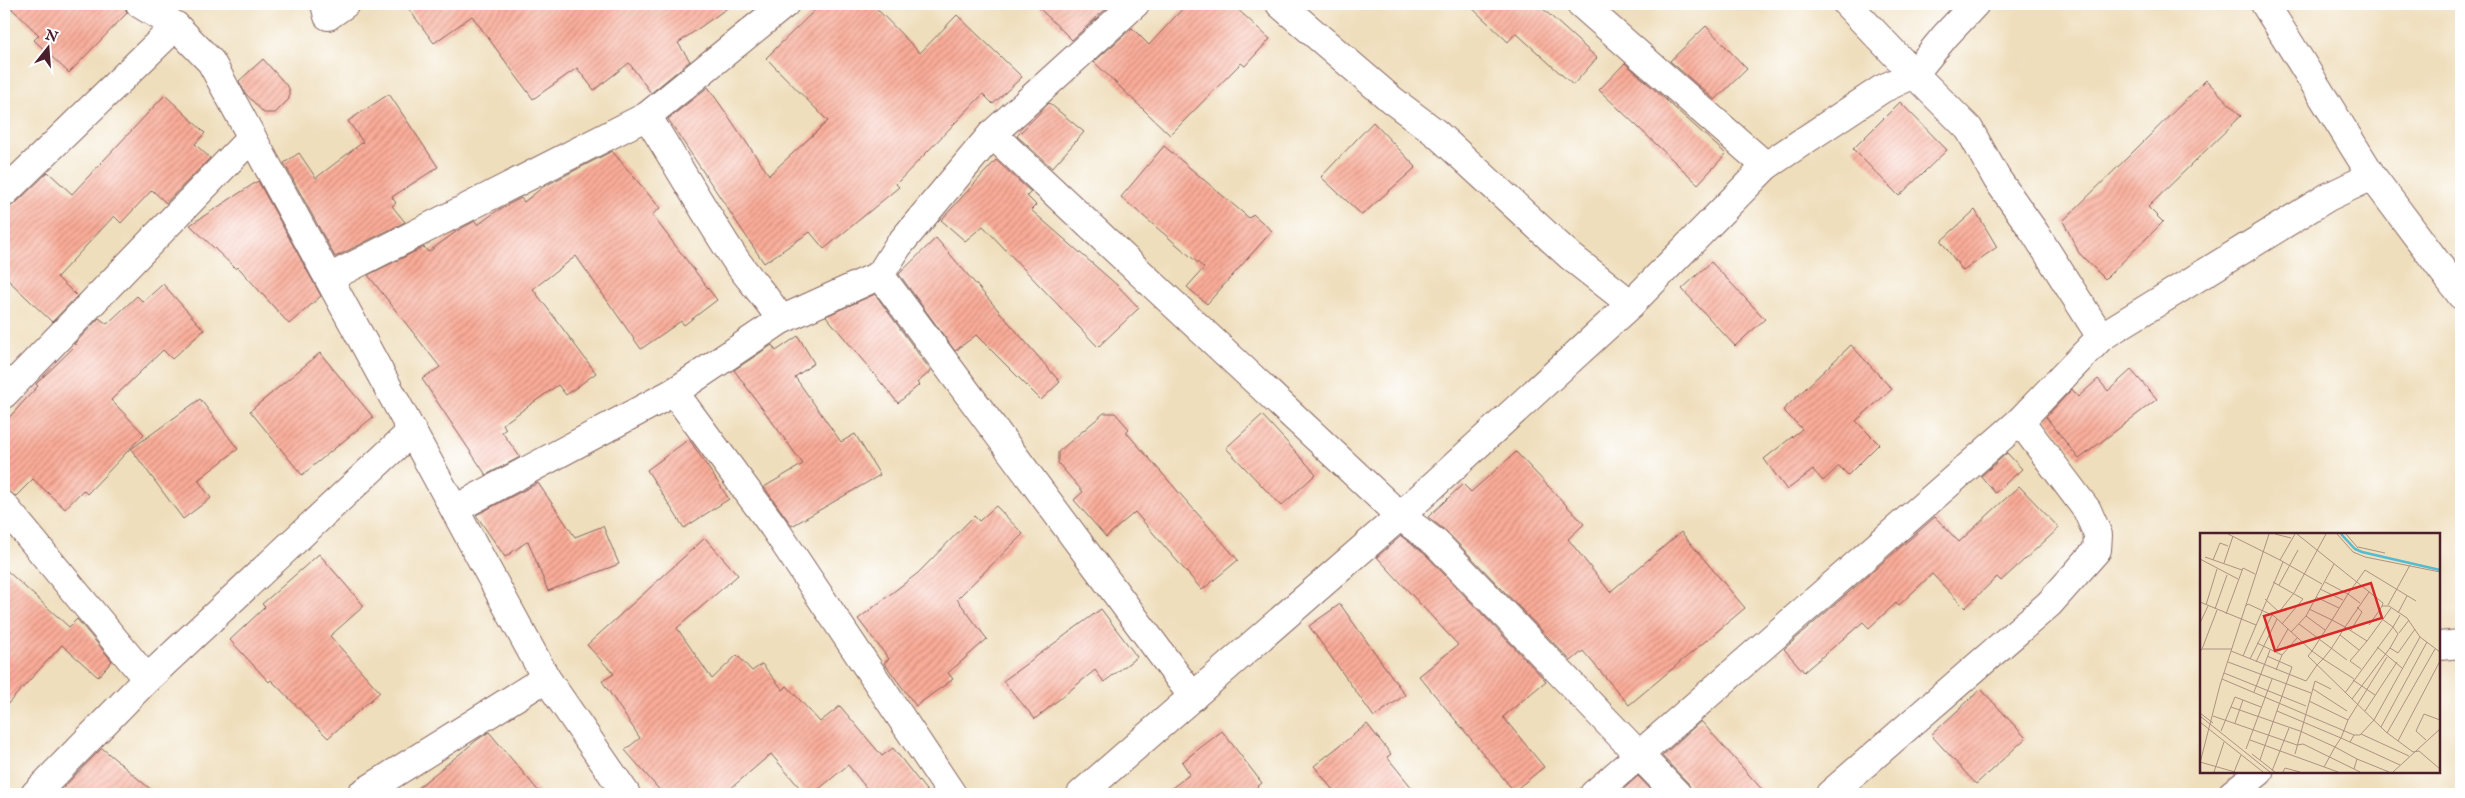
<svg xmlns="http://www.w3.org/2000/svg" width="2465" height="798" font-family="'IM FELL English',serif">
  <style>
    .building { fill: url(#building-hatch) }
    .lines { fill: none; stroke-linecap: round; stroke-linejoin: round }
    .minor-casing { stroke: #84625e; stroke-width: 30 }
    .minor { stroke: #fff; stroke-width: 28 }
    .inset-river { fill: none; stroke: #53bcd0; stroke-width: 2.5 }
    .inset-road { fill: none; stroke: #ad9282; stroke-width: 1 }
    .view { fill: #d62828; fill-opacity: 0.15; stroke: #d62828; stroke-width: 2.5 }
    .inset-edge { fill: none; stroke: #4a1f2b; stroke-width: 2.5 }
  </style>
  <defs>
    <pattern id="building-hatch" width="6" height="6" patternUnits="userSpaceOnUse" patternTransform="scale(1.25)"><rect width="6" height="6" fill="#faac98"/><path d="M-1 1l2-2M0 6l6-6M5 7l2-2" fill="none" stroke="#cc8b7c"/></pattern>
  </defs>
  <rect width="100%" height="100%" fill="#fff"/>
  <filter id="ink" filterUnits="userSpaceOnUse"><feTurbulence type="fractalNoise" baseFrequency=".02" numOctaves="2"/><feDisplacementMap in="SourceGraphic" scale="10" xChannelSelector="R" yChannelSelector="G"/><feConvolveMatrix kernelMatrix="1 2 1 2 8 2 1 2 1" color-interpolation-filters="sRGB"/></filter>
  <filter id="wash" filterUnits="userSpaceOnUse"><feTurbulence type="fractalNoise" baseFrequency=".0096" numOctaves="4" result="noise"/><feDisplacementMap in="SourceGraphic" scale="20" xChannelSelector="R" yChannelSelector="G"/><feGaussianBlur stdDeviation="1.12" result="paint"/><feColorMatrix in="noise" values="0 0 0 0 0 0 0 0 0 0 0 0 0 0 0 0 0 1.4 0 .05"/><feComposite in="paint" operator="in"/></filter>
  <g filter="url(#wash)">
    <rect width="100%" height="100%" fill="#efdebc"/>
    <g id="blocks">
      <g class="building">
        <path d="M7,4H124L127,13L69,73L34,40L39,35Z"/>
        <path d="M405,4H733L678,43L690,61L651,93L629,63L594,90L577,68L533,99L472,16L434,43Z"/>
        <path d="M821,4H872L920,53L957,15L1022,77L993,104L983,94L896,184L899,187L824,249L810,232L764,263L668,119L708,87L769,175L828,121L766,58Z"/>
        <path d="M1035,4H1107L1109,6L1072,40Z"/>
        <path d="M1187,4H1232L1270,39L1245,66L1241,63L1170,135L1094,62L1132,28L1149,45Z"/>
        <path d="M1468,4H1546L1542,8L1597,58L1573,85L1516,33L1508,42Z"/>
        <path d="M1706,26L1747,69L1715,100L1670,61Z"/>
        <path d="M263,59L289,88V99L275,113H264L245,93L239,81Z"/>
        <path d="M1625,63L1726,154L1698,184L1599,90Z"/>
        <path d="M2206,80L2241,116L2148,207L2163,222L2105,279L2079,253L2063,221Z"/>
        <path d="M389,94L438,167L392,197L396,203L392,206L405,222L335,257L284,163L299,153L316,178L363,142L348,121Z"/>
        <path d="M165,95L205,133L195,144L210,158L166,203L152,190L121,223L114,216L57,277L77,296L52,322L4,276V208L15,204L48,172L72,194Z"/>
        <path d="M1900,102L1947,150L1899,196L1853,149Z"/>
        <path d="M1049,103L1084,132L1052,168L1017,136Z"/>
        <path d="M1373,122L1416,167L1362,215L1321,177Z"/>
        <path d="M1164,146L1249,218L1253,214L1272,231L1207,304L1187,287L1204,268L1121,197Z"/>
        <path d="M612,151L660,208L652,215L717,300L684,325L681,321L641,349L576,256L533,289L596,373L566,395L558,385L503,424L506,429L502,432L520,457L486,475L422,379L440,367L368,275L424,247L428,252L460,229L475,221L478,225L498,210L521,198L524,202L543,187Z"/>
        <path d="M996,160L1031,192L1027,196L1036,205L1031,210L1117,285L1139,308L1098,347L983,226L965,241L941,220Z"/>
        <path d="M258,181L321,296L289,324L238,267L236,269L190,225Z"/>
        <path d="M1975,210L1997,247L1963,271L1941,241Z"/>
        <path d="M936,238L1060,382L1041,400L976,335L955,351L899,274Z"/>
        <path d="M1711,262L1765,319L1735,346L1682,289Z"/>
        <path d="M163,284L204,330L172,359L163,350L111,400L144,434L87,494L83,490L65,509L33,479L16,496L4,491V423L38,386L36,384L76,345L74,344L99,318L107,324L137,296L143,302Z"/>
        <path d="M875,294L931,371L917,383L919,385L898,403L826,316Z"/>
        <path d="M798,336L814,363L795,377L841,442L855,434L880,475L792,526L764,487L803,464L734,370L772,345L776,351Z"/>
        <path d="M1851,345L1892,389L1856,421L1879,444L1848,475L1839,466L1823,481L1813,470L1787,490L1764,459L1802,429L1783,410Z"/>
        <path d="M320,353L373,417L302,475L250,411Z"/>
        <path d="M2131,370L2157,399L2079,459L2046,417L2072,389L2078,397L2098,379L2108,391Z"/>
        <path d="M200,399L238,449L198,480L211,498L183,519L131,449Z"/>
        <path d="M1104,413H1115L1129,429L1126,432L1238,560L1202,590L1135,512L1106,537L1074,500L1083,492L1058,463V452Z"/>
        <path d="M1262,415L1316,474L1281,506L1226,448Z"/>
        <path d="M689,439L729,499L684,528L647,470Z"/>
        <path d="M1516,452L1584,524L1568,539L1610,592L1681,532L1745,608L1629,705L1583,651L1571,661L1447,532L1428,517L1463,484L1471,492Z"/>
        <path d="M2007,453L2022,469L1995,493L1981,476Z"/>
        <path d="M538,483L575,537L603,526L619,564L548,591L528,541L505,557L476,515Z"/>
        <path d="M2019,486L2059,528L2001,581L1997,577L1965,608L1932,574L1898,606L1896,603L1869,628L1863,622L1804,672L1784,649L1935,517L1959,542Z"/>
        <path d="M996,506L1023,534L957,599L987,639L948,673L953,679L916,706L884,663L889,659L858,619L918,573L974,516L979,521Z"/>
        <path d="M1401,536L1426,555L1546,681L1503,717L1544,767L1514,791L1419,676L1458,645L1377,557Z"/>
        <path d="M705,538L738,575L677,628L712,679L737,655L752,671L762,664L783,690L787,686L820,722L840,706L882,756L893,748L929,794H871L848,765L813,794H805L771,754L724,794H663L625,750L640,738L602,681L614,674L587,645Z"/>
        <path d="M319,554L364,606L330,636L380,692L328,738L271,680L269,682L230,640L265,607L262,604Z"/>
        <path d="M4,568L69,627L77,619L112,661L98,677L62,645L4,708Z"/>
        <path d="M1340,604L1405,695L1374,717L1309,626Z"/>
        <path d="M1101,609L1137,657L1104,682L1095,670L1035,719L1003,681Z"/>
        <path d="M1981,689L2026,738L1976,784L1931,735Z"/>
        <path d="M1701,721L1766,794H1692L1688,783L1662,756Z"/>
        <path d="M1367,724L1391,754L1387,757L1417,794H1336L1314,766Z"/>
        <path d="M1222,731L1262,783L1248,794H1164L1190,774L1182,762Z"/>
        <path d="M489,732L541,794H410L477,740Z"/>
        <path d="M102,748L156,794H57Z"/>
        <path d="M1638,776L1655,794H1618Z"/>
      </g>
    </g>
  </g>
  <g filter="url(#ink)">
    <use href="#blocks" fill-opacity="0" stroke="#84625e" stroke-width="1"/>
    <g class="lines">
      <g class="minor-casing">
        <g id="minor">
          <path d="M140,4L176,26L211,62L546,678L626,794"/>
          <path d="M325,4L328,16L345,4"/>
          <path d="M1280,4L1392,100L1436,133L1570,256L1631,304"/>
          <path d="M1581,4L1766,166"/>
          <path d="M1975,4L1945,36L1914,74L1969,129L1997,179L2035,233L2101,337"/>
          <path d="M2265,4L2372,176L2461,295"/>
          <path d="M647,116C677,164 705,213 735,259C750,281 768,298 781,320"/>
          <path d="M992,134L1400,516L1631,304L1766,166L1882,89L1914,74L1847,4"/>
          <path d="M4,193L176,26"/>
          <path d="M880,275L1193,697"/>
          <path d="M329,278L647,116L785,4"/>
          <path d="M674,392L773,526L952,794"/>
          <path d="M4,394L252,137"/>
          <path d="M4,506L147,679"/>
          <path d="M455,509L674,392L781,320L880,275L898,246L992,134L1135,4"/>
          <path d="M2439,646L2461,644"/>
          <path d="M35,794L147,679L412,431"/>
          <path d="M361,794L546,678"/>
          <path d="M1081,794L1400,516L1436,543L1639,755L1594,794"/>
          <path d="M1677,794L1639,755L2020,421L2101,337L2328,197L2372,176"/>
          <path d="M1830,794L2049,604L2097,550L2098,535L2087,510L2020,421"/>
          <path d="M2232,794L2259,772"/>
        </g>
      </g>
      <use href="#minor" class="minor"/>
    </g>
  </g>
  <g transform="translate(2200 533)">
    <rect width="240" height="240" fill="#efdebc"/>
    <path class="inset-river" d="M141,1L155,16L162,19L240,37"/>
    <path class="inset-road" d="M28,1L80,27M75,1L91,5M95,1L80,27L122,51M97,1L183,70L182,73M137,1L153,19L165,24L240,39M146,1L158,15M158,14L185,20M5,24L42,37M0,26L38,46M13,27L20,10L28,13M24,30L33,3M73,49L103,66L82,91M79,52L98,17M120,56L143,67M169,59L145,94L167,108L191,75M116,64L139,75M65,66L79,79L94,60L126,1M0,69L56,92M160,70L148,61L165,37L216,68M6,72L17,36M188,72L210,32M46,73L48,71L74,83L112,118L108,123L186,199L213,219L219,218L240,236M15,76L27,42M109,76L132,87L148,61L125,49M198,80L207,63M26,81L43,35L55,41M200,82L193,94L198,101L190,115L198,120L215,96M106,83L125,97M0,90L8,73M99,91L147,127M169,92L179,78M151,97L162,79L157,74M91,99L106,83L134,31M199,100L209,87M140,102L159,117M57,110L82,122M177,114L202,135M2,116L17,77M31,118L106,148L117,132L123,126L131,116L145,94L132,87L112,118L123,126L148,142L154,146M0,119L2,116H32M75,119L88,96M43,123L83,29M50,126L72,82M28,129L111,160M56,129L77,86M161,136L150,128L167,108M76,137L82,122L97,105M24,140L106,173M22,146L154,202M153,147L175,162M113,156L147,178M54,159L70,117M145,160L193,94L182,86L179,78L182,73H189L207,85L220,104L240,119M152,166L190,115M31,174L100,198L135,214L141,205L200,232M77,178L141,205L148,187L109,168M165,178L197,129M0,180L13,190M0,183L70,239M13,183L97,212L103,211L154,236M148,187L187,124M0,189L63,239M35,190L43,167M181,194L227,109M21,198L35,164L61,174M187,200L235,116M161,201L209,223M50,207L138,239M226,207L216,198L224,181L240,187M198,208L240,128M150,209L154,202H160L174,187L220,104M46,216L72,146M52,221L75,239M95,221L115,148L131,156M157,226L189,239M60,227L92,134L67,123M0,229L35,239M0,230L20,152L69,1M124,234L135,214L157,226L154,236L160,239M72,238L89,195M14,239L24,209M34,239L41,222M83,239L85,235L100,239M193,239L240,196"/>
    <path class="view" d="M171,50L182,85L75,118L64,83Z"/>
    <rect width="240" height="240" class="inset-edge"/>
  </g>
  <rect width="2465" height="798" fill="none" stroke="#fff" stroke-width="20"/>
  <g transform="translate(48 48) rotate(17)" stroke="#ffffff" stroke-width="4" paint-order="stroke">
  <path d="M0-4L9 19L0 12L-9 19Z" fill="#4a1f2b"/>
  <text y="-8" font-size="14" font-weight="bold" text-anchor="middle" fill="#4a1f2b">N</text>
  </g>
</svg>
